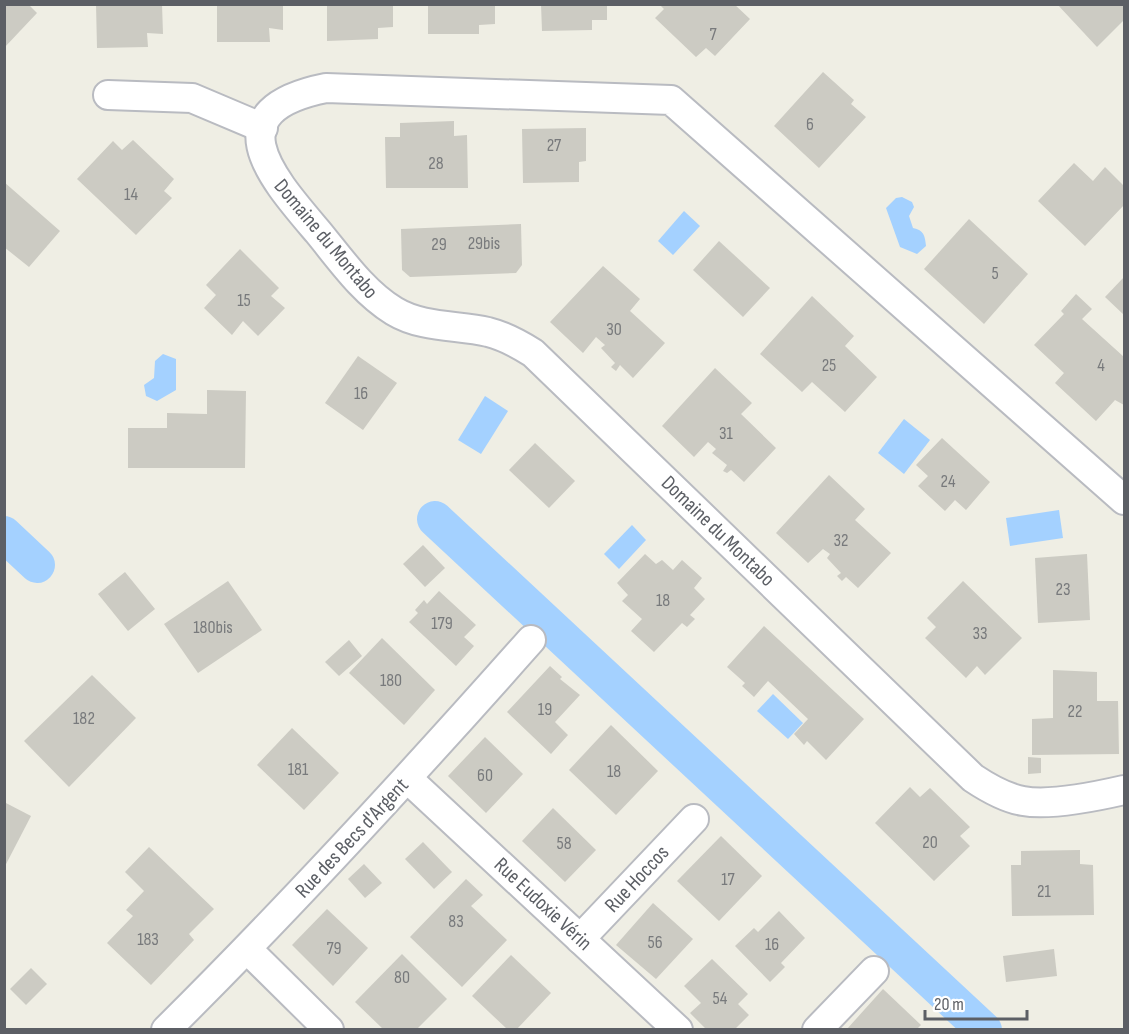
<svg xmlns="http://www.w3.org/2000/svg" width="1129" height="1034" font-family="'Sofia Sans Condensed',sans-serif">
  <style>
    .water { fill: #a4d1ff }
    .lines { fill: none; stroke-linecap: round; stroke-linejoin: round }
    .canal { stroke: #a4d1ff; stroke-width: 36 }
    .building { fill: #cccbc3 }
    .street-casing { stroke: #b9bbc1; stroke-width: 32 }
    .street { stroke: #fff; stroke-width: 28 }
    .labels { text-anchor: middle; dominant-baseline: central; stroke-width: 6; stroke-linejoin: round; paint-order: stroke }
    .number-label { font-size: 18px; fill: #787a7c }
    .street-label { font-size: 21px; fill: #5c5f65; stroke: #fff }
  </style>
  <rect width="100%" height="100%" fill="#efeee4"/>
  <g class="water">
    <path d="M902,197L912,202L914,207L909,216L913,228C924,230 925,236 926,246L917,254L900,247L886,208L896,198Z"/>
    <path d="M684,211L700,226L673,255L658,241Z"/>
    <path d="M163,354L176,359V390L157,401L146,396L144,385L154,378L155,361Z"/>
    <path d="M485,396L508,411L481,454L458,440Z"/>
    <path d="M904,419L930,440L904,474L878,453Z"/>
    <path d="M1059,510L1063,538L1010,546L1006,518Z"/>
    <path d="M632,525L646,540L619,569L604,554Z"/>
    <path d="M773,694L803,723L788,739L757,711Z"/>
  </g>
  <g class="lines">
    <g class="canal">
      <path d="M435,519L984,1030"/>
      <path d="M4,534L37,565"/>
    </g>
  </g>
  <g class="building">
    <path d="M4,4H28L37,13L4,48Z"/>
    <path d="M96,4H162L163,34L147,33L148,47L97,48Z"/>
    <path d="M217,4H283V30L269,28L270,42H217Z"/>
    <path d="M327,4H393V27L378,28V39L327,41Z"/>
    <path d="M428,4H495V24L479,25V34H428Z"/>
    <path d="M541,4H607V20H592V30L542,31Z"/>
    <path d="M659,4H734L750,19L715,56L706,48L696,57L655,18L664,9Z"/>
    <path d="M1057,4H1124V20L1097,47Z"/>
    <path d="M823,72L854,100L851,104L866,117L819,168L774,126Z"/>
    <path d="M454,121V136L467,135L468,188H386L385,137H400V123Z"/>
    <path d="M586,128V161L579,162V182L523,183L522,129Z"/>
    <path d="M133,140L174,179L164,191L172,198L136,235L77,179L113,141L122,150Z"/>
    <path d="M1074,163L1093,181L1105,167L1124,186V205L1085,246L1038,201Z"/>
    <path d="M4,182L60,231L29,267L4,247Z"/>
    <path d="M969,219L1028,274L984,324L924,269Z"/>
    <path d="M521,224L522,265L516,273L410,277L402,270L401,229Z"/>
    <path d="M719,241L770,288L743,317L693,270Z"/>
    <path d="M240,249L279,288L271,296L285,308L258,336L243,321L232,335L204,308L216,295L206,285Z"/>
    <path d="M603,266L640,299L630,311L665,343L633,378L620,365L616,371L611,367L615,363L601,348L605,345L596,337L583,353L550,322Z"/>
    <path d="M1124,277V315L1105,297Z"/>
    <path d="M1076,294L1092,309L1082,319L1124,357V405L1115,400L1096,421L1055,383L1064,373L1034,345L1064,314L1061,311Z"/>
    <path d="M812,296L854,336L845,346L877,377L845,412L812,382L802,392L760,354Z"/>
    <path d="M358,356L397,383L363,430L325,403Z"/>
    <path d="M715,368L752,403L741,414L776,448L744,482L731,470L727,473L723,471L727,465L712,453L716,449L708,442L694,457L662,426Z"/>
    <path d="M207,390L246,391L245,468H128V428H167V413L207,414Z"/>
    <path d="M942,438L990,482L966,510L955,500L945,511L918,486L928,476L916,465Z"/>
    <path d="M535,443L575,481L549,508L509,470Z"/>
    <path d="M829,475L865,509L855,520L891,553L858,588L846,577L842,581L837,576L841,573L827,558L830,554L823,549L808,563L776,533Z"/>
    <path d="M423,545L445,568L425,587L403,564Z"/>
    <path d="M645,554L656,564L662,560L673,570L682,560L702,578L694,588L705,599L690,615L695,619L687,627L682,623L654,652L631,631L642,619L622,601L628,595L617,583Z"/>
    <path d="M1087,554L1090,620L1038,623L1035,558Z"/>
    <path d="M125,572L155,609L128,631L98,594Z"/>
    <path d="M228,581L262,630L198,673L164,624Z"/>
    <path d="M963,581L1022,638L985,675L977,666L966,678L925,638L936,627L927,618Z"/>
    <path d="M439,591L476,625L464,637L474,646L456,666L409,622L418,613L415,610L424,600L427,604Z"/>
    <path d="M764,626L864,719L826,760L807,741L804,745L794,734L808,719L768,681L754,697L742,686L745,683L727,667Z"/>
    <path d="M382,638L435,690L404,725L349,673Z"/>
    <path d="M349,640L362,656L339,676L325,662Z"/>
    <path d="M550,666L562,677L560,679L580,695L555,722L568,735L551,754L507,712Z"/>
    <path d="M1053,670L1097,672V701H1118L1119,754L1032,755V719L1053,718Z"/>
    <path d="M92,675L136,718L69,787L24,741Z"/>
    <path d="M611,725L658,771L616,815L569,770Z"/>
    <path d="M292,728L339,773L304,810L257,765Z"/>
    <path d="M485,737L523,774L486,813L448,776Z"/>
    <path d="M1028,757L1041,758V773L1028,774Z"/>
    <path d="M910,787L920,797L930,788L970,827L960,836L970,846L934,881L875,823Z"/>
    <path d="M4,802L31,816L4,868Z"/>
    <path d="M553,808L596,850L565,882L522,841Z"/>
    <path d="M721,836L762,876L719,921L677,881Z"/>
    <path d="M423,842L452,872L434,889L405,859Z"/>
    <path d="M149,847L214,909L189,934L194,940L151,985L107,943L133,916L126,910L144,891L125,872Z"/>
    <path d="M1080,850V864L1093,865L1094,915L1012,916L1011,865H1021V851Z"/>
    <path d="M364,864L382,883L365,898L348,879Z"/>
    <path d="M466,879L483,895L471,906L507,940L462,987L410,937Z"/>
    <path d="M653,903L693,939L656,979L616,945Z"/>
    <path d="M327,909L368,948L333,986L292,945Z"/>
    <path d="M779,911L805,938L781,963L785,967L770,982L735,946L754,928L758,932Z"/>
    <path d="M1054,949L1057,976L1006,982L1003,956Z"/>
    <path d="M402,954L447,999L417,1029H383L355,1002Z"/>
    <path d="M511,955L551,993L517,1029H507L472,996Z"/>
    <path d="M712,959L748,994L738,1004L749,1015L735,1029H706L690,1013L701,1003L684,986Z"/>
    <path d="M31,968L47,984L26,1005L10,989Z"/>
    <path d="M883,989L921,1025L917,1029H847Z"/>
  </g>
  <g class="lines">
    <g class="street-casing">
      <g id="street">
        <path d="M108,95L192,98L263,128"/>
        <path d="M1124,500L671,100L326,88C211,111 273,179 318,232C341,260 363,292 394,311C422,328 457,325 488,332C504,336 519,344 533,353L973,778C988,788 1005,798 1023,801C1050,806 1098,796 1124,790"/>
        <path d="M408,779L678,1030"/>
        <path d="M580,939L694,819"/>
        <path d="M247,949L329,1030"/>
        <path d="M166,1030C293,904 413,773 531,640"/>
        <path d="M817,1030L874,971"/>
      </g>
    </g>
    <use href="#street" class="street"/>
  </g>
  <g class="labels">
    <g class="number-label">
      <text x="713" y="34">7</text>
      <text x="810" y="124">6</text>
      <text x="554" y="145">27</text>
      <text x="436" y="163">28</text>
      <text x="131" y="194">14</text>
      <text x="484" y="243">29bis</text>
      <text x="439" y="244">29</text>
      <text x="995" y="273">5</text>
      <text x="244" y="300">15</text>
      <text x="614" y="329">30</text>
      <text x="829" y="365">25</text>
      <text x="1101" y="365">4</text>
      <text x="361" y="393">16</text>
      <text x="726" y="433">31</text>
      <text x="948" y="481">24</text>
      <text x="841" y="540">32</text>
      <text x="1063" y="589">23</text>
      <text x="663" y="600">18</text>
      <text x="442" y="623">179</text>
      <text x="213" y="627">180bis</text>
      <text x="980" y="633">33</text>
      <text x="391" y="680">180</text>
      <text x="545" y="709">19</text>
      <text x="1075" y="711">22</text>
      <text x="84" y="718">182</text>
      <text x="298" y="769">181</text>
      <text x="614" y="771">18</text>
      <text x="485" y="775">60</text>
      <text x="930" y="842">20</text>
      <text x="564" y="843">58</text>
      <text x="728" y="879">17</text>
      <text x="1044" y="891">21</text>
      <text x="456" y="921">83</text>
      <text x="148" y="939">183</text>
      <text x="655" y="942">56</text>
      <text x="772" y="944">16</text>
      <text x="334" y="948">79</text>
      <text x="402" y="977">80</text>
      <text x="720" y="998">54</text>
    </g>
    <g class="street-label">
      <text transform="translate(326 239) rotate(50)">Domaine du Montabo</text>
      <text transform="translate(718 531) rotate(44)">Domaine du Montabo</text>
      <text transform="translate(352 838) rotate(-47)">Rue des Becs d'Argent</text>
      <text transform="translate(637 879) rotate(-47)">Rue Hoccos</text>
      <text transform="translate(543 904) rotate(43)">Rue Eudoxie Vérin</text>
    </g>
  </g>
  <rect width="1129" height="1034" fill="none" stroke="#5c5f65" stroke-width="12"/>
  <path d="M925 1010v9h102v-9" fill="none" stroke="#5c5f65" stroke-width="3"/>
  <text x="934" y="1010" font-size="18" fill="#5c5f65" stroke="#ffffff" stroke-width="4.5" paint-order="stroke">20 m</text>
</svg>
